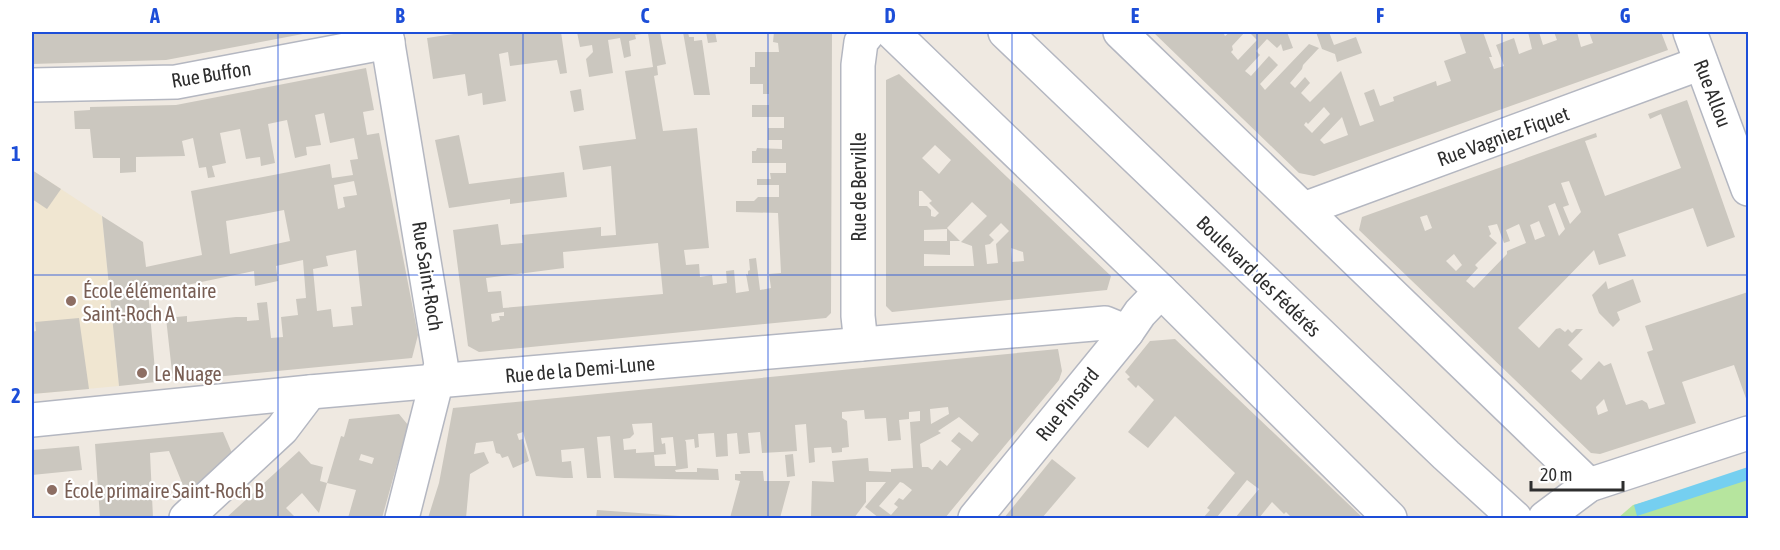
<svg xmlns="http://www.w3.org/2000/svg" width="1780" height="550" font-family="'Asap Condensed',sans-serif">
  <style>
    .education { fill: #f0e6d1 }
    .green { fill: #b6e59e }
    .water { fill: #75cff0 }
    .building { fill: #cbc7bf; fill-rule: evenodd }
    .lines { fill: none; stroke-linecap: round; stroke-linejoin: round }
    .minor-casing { stroke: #b4b7c1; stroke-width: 36 }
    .minor { stroke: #fff; stroke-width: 33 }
    .grid { fill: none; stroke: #1d4ed8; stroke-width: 1.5; stroke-opacity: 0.55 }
    .education-dot { fill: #8d6e63; stroke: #fff; stroke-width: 2 }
    .labels { text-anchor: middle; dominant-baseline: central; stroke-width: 4.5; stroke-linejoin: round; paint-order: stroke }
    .street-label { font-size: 20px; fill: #2e2e2e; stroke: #fff }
    .education-label { font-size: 20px; fill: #785e54; stroke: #fff; text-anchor: start }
    .neatline { fill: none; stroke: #1d4ed8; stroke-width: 2 }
    .grid-label { font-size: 20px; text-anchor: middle; font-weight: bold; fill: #1d4ed8 }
  </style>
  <rect width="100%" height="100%" fill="#efe9e1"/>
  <path class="education" d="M32,170L102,216L119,386L32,394Z"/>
  <path class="green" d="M1748,474V518H1618L1633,505Z"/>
  <path class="water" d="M1748,467V480L1637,516L1634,505Z"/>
  <g class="building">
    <path d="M32,32H308V33L166,60L32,64Z"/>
    <path d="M467,32H561L567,73L560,74L557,60L510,66L508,52L499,54L506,101L483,105L482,93L468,96L465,74L433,79L427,38Z"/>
    <path d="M577,32H660L666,64L657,66L658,75L654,76L663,131L697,128L709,248L684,250L686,265L699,264L700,277L712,275L713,285L727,283L726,271L734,270L736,293L749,291L746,274L748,275V271L750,270L749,259L756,258L760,290L771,288L769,274L781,273L778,213L736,212V201H754L758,197H779V185H757V179H771L770,173H786V163H752V151H756L757,148L782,149V140H768V128H784V117H752V105H769V94H763V84H750V67H755V52H779L778,43L773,42L774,32H832L831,313L826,318L479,352L468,346L453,230L498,224L501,245L523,243L522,235L601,227V236L616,235L611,166L583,170L579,146L636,139L625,71L653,67L648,33L635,35L636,39L629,41L631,56L624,58L620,38L608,40L613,73L589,77L586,59L593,52L592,45L580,47ZM658,243L663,294L503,308L501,291L488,292L486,278L564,268L563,252ZM504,312V316H499L500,320L492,322L491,314Z"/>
    <path d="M683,32H688L689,37H694V41L702,40L710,95H694Z"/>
    <path d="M706,32H715L717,42L708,43Z"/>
    <path d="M1153,32H1223L1225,36L1230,32H1245L1232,46L1233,50L1231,52L1238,60L1257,40L1249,32H1287L1293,48L1283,51L1281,44L1277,48L1267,39L1256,51L1260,55L1245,71L1251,76L1269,56L1278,65L1260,84L1265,90L1309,44L1319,48L1303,65L1302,69L1290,83L1295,88L1305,77L1310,83L1301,93L1310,102L1341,71L1360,126L1374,121L1364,93L1374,89L1380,106L1394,101L1393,97L1436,81L1437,86L1451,81L1444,61L1466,53L1459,32H1483L1492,57H1489L1494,69L1504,66L1496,45L1514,38L1519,54L1532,49L1528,32H1539L1543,45L1557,40L1554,32H1577L1581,47L1593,43L1589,32H1661L1668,50L1314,176L1299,173ZM1324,107L1330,114L1312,133L1304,125L1306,122L1308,124ZM1342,117L1348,135L1324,144L1320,140Z"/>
    <path d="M1316,32H1329L1334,45L1356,37L1362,53L1337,62L1335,54L1322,49Z"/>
    <path d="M366,68L374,110L363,112L367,135L379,133L418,335L412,358L173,381L166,318L187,316V322L236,317H247V321L259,320L257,303L267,302L271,338L283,337L281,317L298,315L296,299L306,298L303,260L276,266L278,281L255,286L254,271L163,290L148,291L156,382L119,386L102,216L143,242L146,267L202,255L191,191L330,164L332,178L353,175L350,160L358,159L354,138L330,143L324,113L315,115L321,145L306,147L307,155L295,158L287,120L268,124L275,163L261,166L260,157L246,159L240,129L220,133L226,163L212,166L215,177L208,178L206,167L199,168L193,138L182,141L185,156L136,157V172L120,173V158H93L90,129H75L74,111L90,110V107L176,105ZM354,181L357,195L343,197L345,207L338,209L334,185ZM284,210L290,241L230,254L226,221ZM356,250L362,306L351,307L353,325L333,327L331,309L317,311L313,269L328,266L326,256Z"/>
    <path d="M899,74L1111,276L1107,290L892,312L886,306V80ZM935,145L951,160L939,174L922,158ZM919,191H922L932,201L929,203L939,213L935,217L931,216V210L927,206H919ZM972,202L987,216L961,242L972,246L974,266H924V254L950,255V241H960L947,228ZM1001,223L1009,231L996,244L998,263L987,264L985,245L990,244L994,240L989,235ZM947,229V241H924V230ZM1011,248L1023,252L1024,261L1012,262Z"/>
    <path d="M581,89L584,110L574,112L570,91Z"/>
    <path d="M1687,100L1735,237L1707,247L1693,208L1618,234L1626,256L1599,265L1594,250L1518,328L1539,348L1556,329L1560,328L1565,332L1568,329L1572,333L1576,329H1583L1568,345L1583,359L1571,371L1581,380L1599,361L1604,366L1611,363L1626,405L1642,400L1647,403L1649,409L1665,404L1647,352L1653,350L1645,326L1748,292V404L1734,365L1682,382L1696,423L1600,454L1591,453L1359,230L1362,217L1596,133L1597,137L1585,141L1605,196L1681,168L1661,114L1650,119L1648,114ZM1569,181L1581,212L1570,224L1563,207L1569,205L1561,183ZM1555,203L1565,229L1559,236L1548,206ZM1427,215L1432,228L1425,231L1420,217ZM1539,221L1545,236L1535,240L1530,225ZM1497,224L1504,243L1510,241L1506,230L1519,224L1526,243L1507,251V254L1474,288L1466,281L1478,268L1475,265L1497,243L1489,236L1491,234L1488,226ZM1454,254L1462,265L1456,271L1446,261ZM1604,399L1608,411L1598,415L1596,407Z"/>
    <path d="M459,135L469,184L564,172L567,197L510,204V199L449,208L435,140Z"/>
    <path d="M32,170L61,189L47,209L32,199Z"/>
    <path d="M1633,279L1641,302L1617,312L1620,320L1613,327L1599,313L1592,295L1606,281L1608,289Z"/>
    <path d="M79,318L89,389L32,394V332L36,331L35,322Z"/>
    <path d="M1175,339L1317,474L1363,518H1292L1286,512L1284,514L1272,502L1259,518H1235L1259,489L1247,480L1217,517L1220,518H1203L1210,510L1207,508L1235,473L1175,416L1148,448L1128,432L1154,400L1138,385L1136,388L1127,379L1130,377L1125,372L1150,341Z"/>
    <path d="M1058,349L1062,371L1059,380L945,518H879L865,507L886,482H866V502L854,518H811L812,481L834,482L832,461L868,458L869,471L891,472V469L913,468L910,422L920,421V411L909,412V419L899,420L901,440L888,441L886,418L865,419L864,410L842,412V418L847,421L849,447L842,448V452L832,453L831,447L814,448L815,462L809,463L806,424L795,425L797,451L762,453L760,432L748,433L750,453L739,454L737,433L727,434L728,456L716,457L714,433L698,434L699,447L695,448L694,439L685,440L686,442L688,468L675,470L676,472H697V468L718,469L719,480L614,478L610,436L597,437L601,478H587L584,448L561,450L562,462L571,461L573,478H564L536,476L523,432L517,434L519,440L523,439L529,461L513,468L508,456L502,458L500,454L496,453L493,441L476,443L474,454L484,452L489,463L470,474L466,518H428L439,483L453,408ZM948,407L949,414L931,424L930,409ZM959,417L979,434L972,442L959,432L951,441L961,449L947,466L940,460L932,470L928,467H922L920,444L941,433L938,431ZM652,423L654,452L636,453V449L624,450L623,439L630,438L634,434L632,424ZM673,437L676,466H655L654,455L666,454L665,443L662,444L661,438ZM900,482L903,483L912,490L903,500L899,498L894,504L898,507L891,515L879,506Z"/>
    <path d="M399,414L408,425L382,518H348L356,490L327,483L341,436L344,437L349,419ZM361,454L374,458L372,464L359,460Z"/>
    <path d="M223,432L232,453L187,495L169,451L150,453L153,518H100L95,444Z"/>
    <path d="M79,446L82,470L32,475V450Z"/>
    <path d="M299,451L311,464L323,467L320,481L327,483L319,513L302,493L286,508L296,518H226Z"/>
    <path d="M793,454L795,476L787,477L785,455Z"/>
    <path d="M1052,459L1076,478L1042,518H1004Z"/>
    <path d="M740,471H763L764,481H790L780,518H730L740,481L735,480V474H741Z"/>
    <path d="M597,510L680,516V518H596Z"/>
  </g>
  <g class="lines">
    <g class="minor-casing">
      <g id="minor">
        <path d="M386,32L441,364L402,518"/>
        <path d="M892,32L1167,297L1390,518"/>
        <path d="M1005,32L1446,455L1515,518"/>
        <path d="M1120,32L1589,485"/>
        <path d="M1690,32L1748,189"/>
        <path d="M32,85L176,82L388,42"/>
        <path d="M1304,209L1701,63"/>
        <path d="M861,344L858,316V65L861,42L869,32"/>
        <path d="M32,420L310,392L1105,323L1127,332"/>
        <path d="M186,518L282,429L310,392"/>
        <path d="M975,518L1127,332L1140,313L1161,291"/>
        <path d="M1545,518L1589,485L1748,433"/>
      </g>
    </g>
    <use href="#minor" class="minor"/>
  </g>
  <path class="grid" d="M278,32V518M523,32V518M768,32V518M1012,32V518M1257,32V518M1502,32V518M32,275H1748"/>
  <g class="education-dot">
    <circle cx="71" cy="301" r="6"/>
    <circle cx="142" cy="373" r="6"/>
    <circle cx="52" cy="490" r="6"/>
  </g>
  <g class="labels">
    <g class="street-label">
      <text transform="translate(211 74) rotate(-9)">Rue Buffon</text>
      <text transform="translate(1713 93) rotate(69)">Rue Allou</text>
      <text transform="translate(1503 136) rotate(-20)">Rue Vagniez Fiquet</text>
      <text transform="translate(858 187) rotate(-90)">Rue de Berville</text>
      <text transform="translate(428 276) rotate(81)">Rue Saint-Roch</text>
      <text transform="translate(1259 276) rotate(44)">Boulevard des Fédérés</text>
      <text transform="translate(580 369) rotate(-5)">Rue de la Demi-Lune</text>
      <text transform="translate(1067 404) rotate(-51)">Rue Pinsard</text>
    </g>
    <g class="education-label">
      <text x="83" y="290">École élémentaire<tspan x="83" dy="23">Saint-Roch A</tspan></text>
      <text x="154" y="373">Le Nuage</text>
      <text x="64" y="490">École primaire Saint-Roch B</text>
    </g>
  </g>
  <rect width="1780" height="550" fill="none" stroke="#ffffff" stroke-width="66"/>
  <path d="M1531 481v9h92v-9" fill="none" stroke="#2e2e2e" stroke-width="3"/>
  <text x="1540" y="481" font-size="18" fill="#2e2e2e" stroke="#ffffff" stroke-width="4.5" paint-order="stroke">20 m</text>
  <rect x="33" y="33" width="1714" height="484" class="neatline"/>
  <g class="grid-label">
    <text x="155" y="23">A</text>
    <text x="400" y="23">B</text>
    <text x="645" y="23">C</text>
    <text x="890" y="23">D</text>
    <text x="1135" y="23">E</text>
    <text x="1380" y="23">F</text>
    <text x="1625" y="23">G</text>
    <text x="16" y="161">1</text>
    <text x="16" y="403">2</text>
  </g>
</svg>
